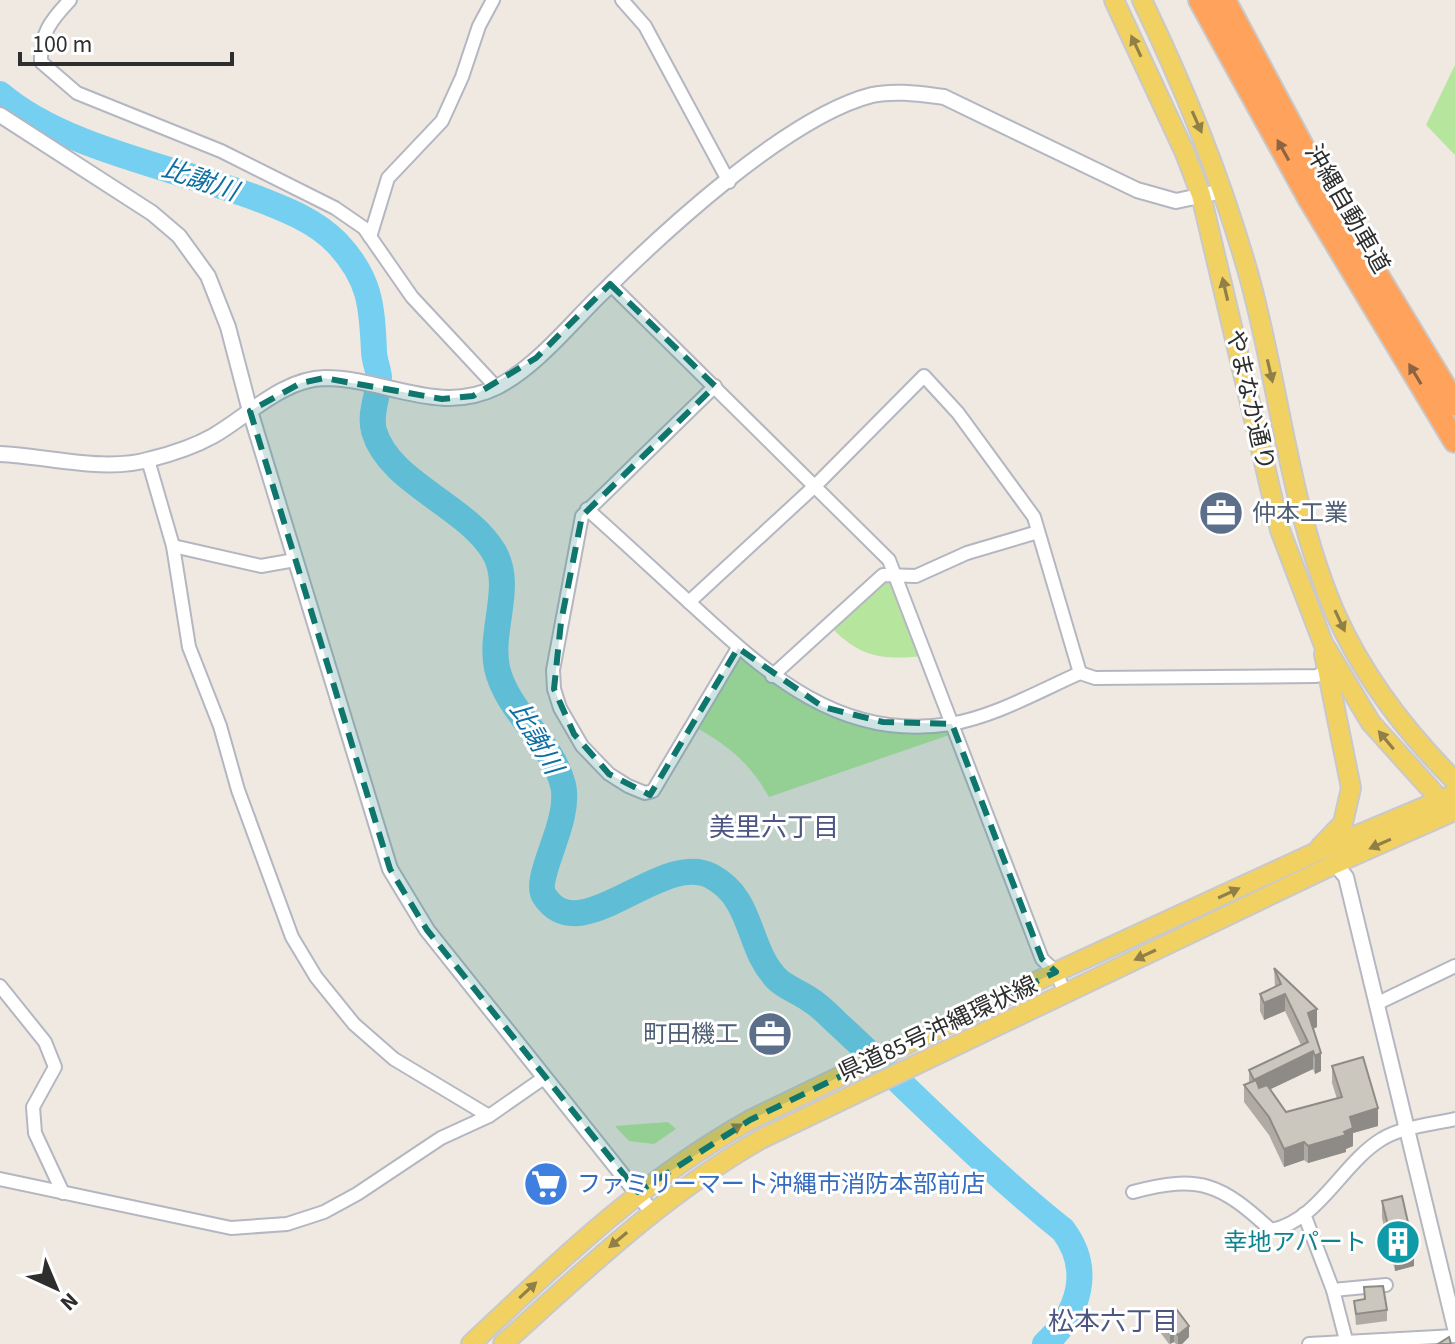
<svg xmlns="http://www.w3.org/2000/svg" width="1455" height="1344" font-family="'Source Sans 3','Noto Sans JP',sans-serif">
  <style>
    .green { fill: #b6e59e }
    .lines { fill: none; stroke-linecap: round; stroke-linejoin: round }
    .river { stroke: #75cff0; stroke-width: 26 }
    .minor-casing { stroke: #b4b7c1; stroke-width: 16 }
    .tertiary-casing { stroke: #b4b7c1; stroke-width: 18 }
    .primary-casing { stroke: #c9c9c9; stroke-width: 22 }
    .motorway-casing { stroke: #c9c9c9; stroke-width: 26 }
    .minor { stroke: #fff; stroke-width: 12 }
    .tertiary { stroke: #fff; stroke-width: 14 }
    .primary { stroke: #f2d163; stroke-width: 18 }
    .motorway { stroke: #ffa35c; stroke-width: 22 }
    .wall { fill: #afaba4 }
    .shaded-wall { fill: #8e8b86 }
    .building { fill: #cbc7bf; stroke: #8e8b86; stroke-width: 2 }
    .oneway { fill: #908048 }
    .oneway2 { fill: #8c6343 }
    .marked { fill: #0f766e; fill-opacity: 0.2; stroke: #0f766e; stroke-width: 6; stroke-dasharray: 16 10; stroke-linejoin: round }
    .labels { text-anchor: middle; dominant-baseline: central; stroke-width: 6; stroke-linejoin: round; paint-order: stroke }
    .street-label { font-size: 24px; fill: #2e2e2e; stroke: #fff }
    .service-label { font-size: 24px; fill: #4e5e75; stroke: #fff; text-anchor: start }
    .shop-label { font-size: 24px; fill: #366cbe; stroke: #fff; text-anchor: start }
    .culture-label { font-size: 24px; fill: #0d838f; stroke: #fff; text-anchor: end }
    .water-label { font-size: 26px; font-style: italic; fill: #0d6fa3; stroke: #fff }
    .neighbourhood-label { font-size: 26px; fill: #4d5680; stroke: #fff }
  </style>
  <rect width="100%" height="100%" fill="#efe9e1"/>
  <g class="green">
    <path d="M1455,65V155L1426,125Z"/>
    <path d="M893,574L926,656C880,660 860,658 828,624Z"/>
    <path d="M738,648L772,676L856,718L952,724L955,733L769,797C750,763 727,744 693,726Z"/>
    <path d="M668,1122L676,1129L654,1144L629,1141L615,1126Z"/>
  </g>
  <g class="lines">
    <path class="river" d="M0,94C64,149 178,168 259,199C287,210 316,221 337,243C370,278 372,305 374,351C374,360 378,368 379,377C379,395 369,413 374,431C389,483 466,505 494,552C514,586 489,630 497,668C507,712 552,741 563,785C572,822 531,879 545,897C582,951 661,850 711,876C755,899 746,949 778,980C787,988 799,992 809,999C819,1005 828,1014 836,1022C912,1092 983,1166 1063,1230C1093,1270 1079,1313 1045,1344"/>
    <g class="minor-casing">
      <g id="minor">
        <path d="M70,0C51,20 40,34 41,62L77,93L221,151L335,208L364,228L412,297L496,387"/>
        <path d="M622,0L645,26L729,182"/>
        <path d="M370,237L388,178L442,121L462,77L479,26L493,0"/>
        <path d="M610,284L889,560L1042,959L1056,972L1065,993"/>
        <path d="M715,386L582,516L553,670L554,689L560,708L582,746L609,774L628,786L645,793L653,791L738,648"/>
        <path d="M148,460L173,546L189,647L220,726L238,790L292,937L316,977L354,1024L394,1059L489,1116"/>
        <path d="M587,509C622,540 656,572 690,603C765,672 839,742 950,724C994,717 1039,691 1080,673L1095,678L1316,676L1326,672"/>
        <path d="M173,546L261,566L295,560"/>
        <path d="M689,602L816,485L924,376L958,413L1034,517L1080,673"/>
        <path d="M772,676L883,575L916,576L967,553L1038,532"/>
        <path d="M0,986L45,1042L55,1067L33,1107L35,1133L63,1193"/>
        <path d="M1378,1003L1455,966"/>
        <path d="M0,1179L231,1228L287,1224L324,1212L357,1194L441,1138L489,1116L545,1077"/>
        <path d="M1133,1192C1200,1174 1221,1184 1271,1230C1319,1221 1342,1163 1382,1139C1401,1127 1433,1124 1455,1119"/>
        <path d="M1304,1214L1333,1290L1347,1344"/>
        <path d="M1333,1290L1386,1285"/>
        <path d="M1309,1344L1455,1336"/>
      </g>
    </g>
    <g class="tertiary-casing">
      <g id="tertiary">
        <path d="M0,115L152,213L179,236L208,276L228,327L250,411L390,869L427,930L652,1212"/>
        <path d="M0,454C47,456 105,473 151,459C171,454 195,446 213,436C248,416 282,379 325,378C384,378 439,416 497,387C535,367 566,329 596,299C659,236 786,117 872,95C895,90 920,94 944,97L1137,190L1176,201L1223,191"/>
        <path d="M1335,864L1346,877L1455,1328"/>
      </g>
    </g>
    <g class="primary-casing">
      <g id="primary">
        <path d="M1114,0L1185,153L1201,195L1280,530L1323,643L1371,723L1444,804"/>
        <path d="M1142,0C1185,89 1222,180 1249,276C1280,388 1289,507 1336,615C1364,677 1407,733 1455,781"/>
        <path d="M1320,847L1343,823L1351,788L1324,654"/>
        <path d="M471,1344C562,1258 640,1182 750,1120L1056,972L1312,854L1455,794"/>
        <path d="M503,1344C585,1270 664,1194 761,1139L1335,864L1452,812L1455,807"/>
      </g>
    </g>
    <g class="motorway-casing">
      <g id="motorway">
        <path d="M1200,0L1309,198L1455,441"/>
        <path d="M1224,0L1325,189L1455,404"/>
      </g>
    </g>
    <use href="#minor" class="minor"/>
    <use href="#tertiary" class="tertiary"/>
    <use href="#primary" class="primary"/>
    <use href="#motorway" class="motorway"/>
  </g>
  <g class="wall">
    <path d="M1274,968L1317,1027L1313,1029L1321,1071L1315,1074L1313,1069L1270,1089L1286,1112L1337,1099L1332,1083V1066L1378,1126L1353,1133V1146L1346,1149V1152L1308,1163L1304,1160L1284,1167L1269,1135L1244,1102V1085L1249,1083V1070L1301,1045L1285,1011L1264,1020L1260,1011V994L1275,987Z"/>
    <path d="M1382,1201L1414,1266L1395,1271L1382,1218Z"/>
    <path d="M1354,1301L1387,1310V1321L1356,1325Z"/>
    <path d="M1160,1321L1189,1337L1182,1344H1176L1174,1342L1169,1344L1160,1332Z"/>
  </g>
  <g class="shaded-wall">
    <path d="M1285,994V1011L1264,1020V1003Z"/>
    <path d="M1317,1009V1027L1308,1031V1013Z"/>
    <path d="M1313,1051V1069L1254,1097V1080Z"/>
    <path d="M1321,1053V1071L1315,1074V1056Z"/>
    <path d="M1378,1108V1126L1353,1133V1146L1346,1149V1152L1308,1163V1146L1344,1132L1350,1117Z"/>
    <path d="M1304,1142V1160L1284,1167V1149Z"/>
    <path d="M1414,1249V1266L1395,1271V1254Z"/>
    <path d="M1189,1326V1337L1182,1344H1178V1335Z"/>
    <path d="M1174,1331V1342L1170,1344V1334Z"/>
  </g>
  <g class="building">
    <path d="M1274,968L1317,1009L1308,1013L1321,1053L1315,1056L1313,1051L1254,1080L1249,1070L1308,1042L1285,994L1264,1003L1260,994L1281,984Z"/>
    <path d="M1363,1057L1378,1108L1350,1117L1353,1128L1344,1132L1346,1135L1308,1146L1304,1142L1284,1149L1269,1117L1244,1085L1256,1080L1259,1088L1267,1085L1286,1112L1342,1097L1332,1066Z"/>
    <path d="M1402,1196L1414,1249L1395,1254L1382,1201Z"/>
    <path d="M1383,1286L1387,1310L1356,1314L1354,1301L1365,1299L1364,1287Z"/>
    <path d="M1177,1310L1189,1326L1178,1335L1174,1331L1170,1334L1160,1321Z"/>
    <path d="M1449,1337L1451,1344H1438Z"/>
  </g>
  <defs><path id="oneway-solid" d="M-6-.8H1V-3.2L6.5 0L1 3.2V.8H-6Z" transform="scale(2)"/></defs>
  <g class="oneway">
    <use href="#oneway-solid" transform="translate(1136 46) rotate(-115)"/>
    <use href="#oneway-solid" transform="translate(1197 122) rotate(66)"/>
    <use href="#oneway-solid" transform="translate(1225 289) rotate(-103)"/>
    <use href="#oneway-solid" transform="translate(1270 371) rotate(77)"/>
    <use href="#oneway-solid" transform="translate(1340 621) rotate(65)"/>
    <use href="#oneway-solid" transform="translate(1386 740) rotate(-130)"/>
    <use href="#oneway-solid" transform="translate(1380 844) rotate(156)"/>
    <use href="#oneway-solid" transform="translate(1229 893) rotate(-25)"/>
    <use href="#oneway-solid" transform="translate(1145 955) rotate(155)"/>
    <use href="#oneway-solid" transform="translate(732 1130) rotate(-30)"/>
    <use href="#oneway-solid" transform="translate(618 1240) rotate(140)"/>
    <use href="#oneway-solid" transform="translate(528 1290) rotate(-43)"/>
  </g>
  <g class="oneway2">
    <use href="#oneway-solid" transform="translate(1283 150) rotate(-119)"/>
    <use href="#oneway-solid" transform="translate(1415 374) rotate(-121)"/>
  </g>
  <path class="marked" d="M610,284L715,386L582,516L561,622L554,689L574,734L609,774L650,795L738,648L823,707L883,722L952,724L1042,959L1056,972L750,1120L638,1192L427,930L390,869L250,411L301,383L324,378L442,399L473,396L536,358Z"/>
  <defs>
    <g id="office-disc" transform="scale(2.3)"><circle r="9.5" fill="#5c6f8a" stroke="#fff"/><path d="M-6-3h4V-5.5h4V-3h4V5H-6ZM-1-4.5V-3h2v-1.5ZM-6 0V1H6V0Z" fill="#fff"/></g>
    <g id="supermarket-disc" transform="scale(2.3)"><circle r="9.5" fill="#3f7fe0" stroke="#fff"/><path d="M-6-5.5h2.5l.6 2H6L4.5 2H-2.5L-4.4-4H-6ZM-1.5 3.2a1.3 1.3 0 1 0 .1 0ZM3 3.2a1.3 1.3 0 1 0 .1 0Z" fill="#fff"/></g>
    <g id="building-disc" transform="scale(2.3)"><circle r="9.5" fill="#0f9aa8" stroke="#fff"/><path d="M-4-6H4V6H1V3H-1V6H-4ZM-2.5-4.3h1.7v1.8h-1.7ZM.8-4.3h1.7v1.8H.8ZM-2.5-1h1.7V.8h-1.7ZM.8-1h1.7V.8H.8Z" fill="#fff"/></g>
  </defs>
  <g fill-rule="evenodd">
    <use href="#office-disc" x="1221" y="513"/>
    <use href="#office-disc" x="770" y="1034"/>
    <use href="#supermarket-disc" x="546" y="1184"/>
    <use href="#building-disc" x="1398" y="1242"/>
  </g>
  <g class="labels">
    <g class="street-label">
      <text transform="translate(1347 209) rotate(60)">沖縄自動車道</text>
      <text transform="translate(1250 400) rotate(77)">やまなか通り</text>
      <text transform="translate(938 1029) rotate(-25)">県道85号沖縄環状線</text>
    </g>
    <g class="service-label">
      <text x="1252" y="513">仲本工業</text>
      <text x="739" y="1034" text-anchor="end">町田機工</text>
    </g>
    <g class="shop-label">
      <text x="577" y="1184">ファミリーマート沖縄市消防本部前店</text>
    </g>
    <g class="culture-label">
      <text x="1367" y="1242">幸地アパート</text>
    </g>
    <g class="water-label">
      <text transform="translate(200 180) rotate(19)">比謝川</text>
      <text transform="translate(536 738) rotate(60)">比謝川</text>
    </g>
    <g class="neighbourhood-label">
      <text x="774" y="827">美里六丁目</text>
      <text x="1113" y="1321">松本六丁目</text>
    </g>
  </g>
  <g transform="translate(56 1288) rotate(136)" stroke="#ffffff" stroke-width="6" paint-order="stroke">
  <path d="M0-6L14 30L0 20L-14 30Z" fill="#2e2e2e"/>
  <text y="-12" font-size="22" font-weight="bold" text-anchor="middle" fill="#2e2e2e">N</text>
  </g>
  <path d="M20 52v12h212v-12" fill="none" stroke="#2e2e2e" stroke-width="4"/>
  <text x="32" y="52" font-size="24" fill="#2e2e2e" stroke="#ffffff" stroke-width="6" paint-order="stroke">100 m</text>
</svg>
